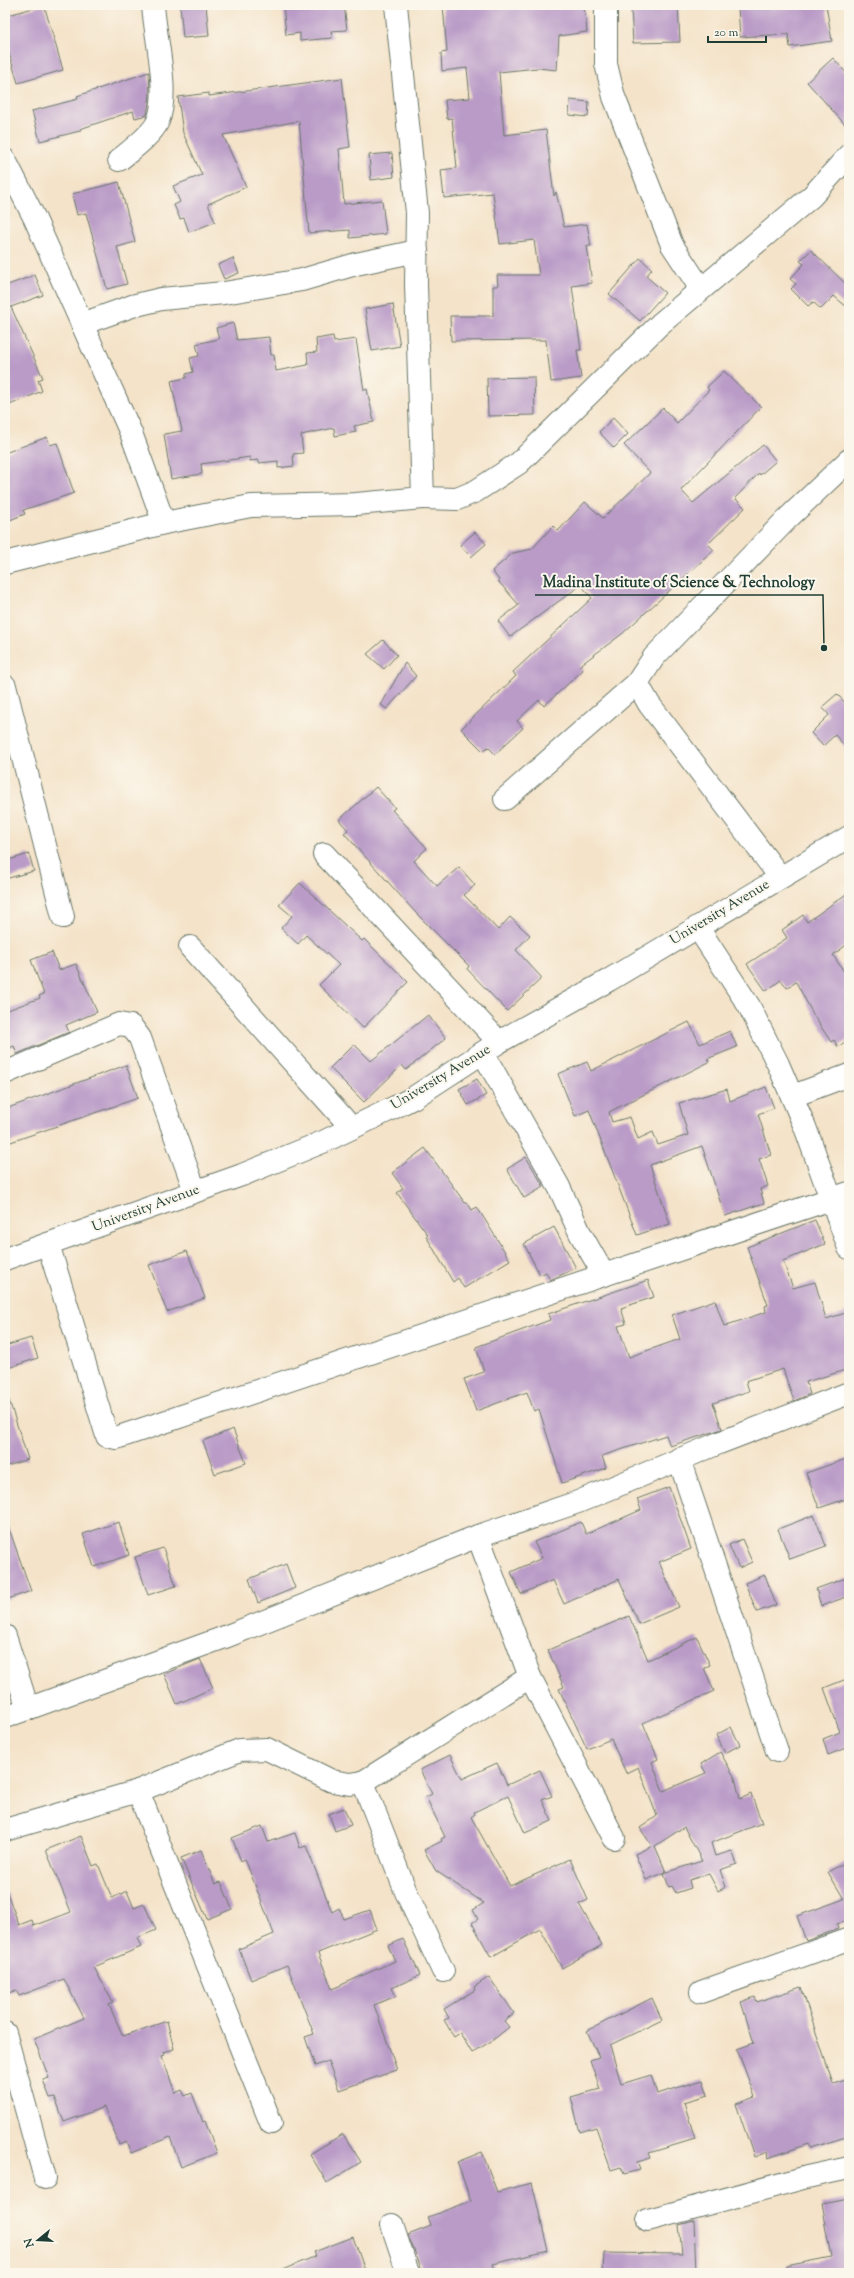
<svg xmlns="http://www.w3.org/2000/svg" width="854" height="2278" font-family="'Sorts Mill Goudy',serif">
  <style>
    .building { fill: #ba9bc7 }
    .lines { fill: none; stroke-linecap: round; stroke-linejoin: round }
    .minor-casing { stroke: #6a7768; stroke-width: 24 }
    .minor { stroke: #fff; stroke-width: 22 }
    .labels { text-anchor: middle; dominant-baseline: central; stroke-width: 4; stroke-linejoin: round; paint-order: stroke }
    .street-label { font-size: 14px; fill: #1f3d34; stroke: #fbf7ec }
    .leader { fill: none; stroke: #1f3d34; stroke-width: 1.5 }
    .callout-dot { fill: #1f3d34; stroke: #fbf7ec; stroke-width: 1.5 }
    .callout-label { font-size: 15px; text-anchor: middle; font-weight: bold; fill: #1f3d34; stroke: #fbf7ec; stroke-width: 4; stroke-linejoin: round; paint-order: stroke }
  </style>
  <rect width="100%" height="100%" fill="#fbf7ec"/>
  <filter id="ink" filterUnits="userSpaceOnUse"><feTurbulence type="fractalNoise" baseFrequency=".025" numOctaves="2"/><feDisplacementMap in="SourceGraphic" scale="8" xChannelSelector="R" yChannelSelector="G"/><feConvolveMatrix kernelMatrix="1 2 1 2 8 2 1 2 1" color-interpolation-filters="sRGB"/></filter>
  <filter id="wash" filterUnits="userSpaceOnUse"><feTurbulence type="fractalNoise" baseFrequency=".012" numOctaves="4" result="noise"/><feDisplacementMap in="SourceGraphic" scale="16" xChannelSelector="R" yChannelSelector="G"/><feGaussianBlur stdDeviation="0.9" result="paint"/><feColorMatrix in="noise" values="0 0 0 0 0 0 0 0 0 0 0 0 0 0 0 0 0 1.4 0 .05"/><feComposite in="paint" operator="in"/></filter>
  <g filter="url(#wash)">
    <rect width="100%" height="100%" fill="#f4e3c9"/>
    <g id="blocks">
      <g class="building">
        <path d="M44,5L63,70L18,83L5,40V16Z"/>
        <path d="M180,5H206L209,36L183,38Z"/>
        <path d="M283,5H344L347,30L331,31L332,38L300,41V33L286,35Z"/>
        <path d="M443,5H584L587,32L559,36L557,70L537,68L499,72L504,135L546,130L554,196L556,192L564,227L587,224L591,246H587L592,283L572,286L581,350H577L581,378L551,382L546,340L451,341L450,316H493V286H498L497,275H539L534,240L500,244L493,193L444,198L441,170L457,168L452,118L447,119L445,100L470,98L467,68L442,71L441,53L447,52Z"/>
        <path d="M654,5H678L680,42L633,43L631,9L655,8Z"/>
        <path d="M773,5V8L796,5H826L832,41L790,47L788,34L740,37L738,7Z"/>
        <path d="M833,58L849,76V129L807,82Z"/>
        <path d="M149,72L150,95L147,115L135,118L133,111L80,129V131L40,141L32,111L78,99L77,96Z"/>
        <path d="M342,78L350,147L339,149L344,204L382,200L386,234L350,238V230L309,233L299,121L223,135L246,187L208,204L215,222L189,232L184,218L180,219L174,205L180,202L173,186L202,175L183,133L178,97L209,93V96Z"/>
        <path d="M570,100L589,102L588,117L569,115Z"/>
        <path d="M392,153L394,177L371,180L369,155Z"/>
        <path d="M119,182L135,242L117,247L127,284L107,289L86,213L77,215L72,194Z"/>
        <path d="M811,250L849,287V309L834,296L821,309L813,302L808,306L791,289L796,284L790,279L804,264L800,261Z"/>
        <path d="M233,258L239,273L224,279L218,265Z"/>
        <path d="M640,258L652,269L646,276L665,293L640,321L609,294Z"/>
        <path d="M35,275L43,295L11,307L43,378L38,380L42,391L5,407V286Z"/>
        <path d="M393,304L400,346L372,351L365,309Z"/>
        <path d="M233,323L237,340L269,337L271,355H274L276,371L308,365L307,353L317,352L316,339L333,336L334,342L356,339L364,390L367,389L374,422L354,426L356,432L335,436L334,428L301,435L303,453L293,454L294,466L278,468V461L259,463V460L250,461V457L201,464L202,474L171,479L164,434L182,431L171,381L186,378V374L193,372L190,358L199,356L196,344L219,339L216,328Z"/>
        <path d="M724,371L761,407L681,490L693,503L763,445L776,461L760,475L759,473L735,498L745,508L708,544L714,550L622,634L579,666L583,670L544,706L539,700L517,721L523,728L495,754L488,747L483,751L461,729L516,676L513,672L592,598L581,585L510,637L498,621L519,605L498,581L499,580L492,571L513,553L532,549L553,526L558,531L585,502L603,518L650,473L624,445L663,408L677,423L709,390L707,387Z"/>
        <path d="M534,377L535,415L488,416L487,378Z"/>
        <path d="M613,418L628,434L614,448L599,432Z"/>
        <path d="M47,437L50,445L57,443L74,493L23,510L25,514L5,522V453Z"/>
        <path d="M475,532L486,544L471,557L460,545Z"/>
        <path d="M383,640L397,655L384,669L367,654Z"/>
        <path d="M405,663L416,676L387,709L381,705Z"/>
        <path d="M837,694L849,707V751L835,735L823,746L811,733L829,715L822,707Z"/>
        <path d="M376,787L395,808L392,810L427,848L414,861L437,886L459,867L475,885L464,895L498,930L510,917L530,935L516,950L542,978L507,1011L467,969L469,966L415,912L344,833L348,830L339,820Z"/>
        <path d="M29,854L34,871L5,879V861Z"/>
        <path d="M300,883L362,941L364,939L408,982L363,1028L319,985L339,965L306,935L298,944L281,928L292,916L279,905Z"/>
        <path d="M849,892V943L833,955L849,979V1039L838,1047L834,1040L831,1042L814,1016L796,982L787,988L781,980L766,991L747,964L787,938L782,930L803,915L807,922Z"/>
        <path d="M52,952L59,970L76,964L97,1012L66,1025L69,1032L17,1054L14,1046L5,1050V1011L40,998L39,996L44,994L31,960Z"/>
        <path d="M428,1015L446,1038L406,1070L402,1065L364,1102L330,1068L354,1044L371,1061Z"/>
        <path d="M689,1022L700,1044L730,1031L737,1047L707,1059L709,1062L609,1112L612,1122L630,1117L638,1139L653,1132L658,1145L688,1135L679,1103L727,1089L730,1101L766,1087L774,1108L758,1114L771,1155L759,1159L768,1186L760,1189L764,1203L725,1216L702,1146L650,1165L670,1224L637,1235L589,1110L575,1116L558,1074L587,1062L591,1071Z"/>
        <path d="M126,1065L138,1098L5,1144V1109Z"/>
        <path d="M477,1079L486,1095L468,1105L459,1089Z"/>
        <path d="M425,1148L465,1203L467,1202L472,1210L477,1207L510,1260L464,1288L458,1278L453,1282L426,1236L428,1235L397,1193L403,1188L392,1173Z"/>
        <path d="M526,1157L544,1187L524,1198L507,1169Z"/>
        <path d="M815,1220L825,1244L783,1261L793,1288L815,1282L826,1319L849,1312V1369L806,1382L810,1394L794,1401L783,1369L746,1381L749,1391L713,1403L722,1429L670,1446L666,1435L602,1456L606,1468L562,1483L539,1409L534,1411L527,1392L476,1411L464,1379L484,1372L476,1347L550,1320L548,1314L648,1280L654,1297L621,1308L626,1324L618,1326L629,1357L680,1339L672,1315L715,1300L724,1326L766,1312L765,1306L768,1305L747,1247Z"/>
        <path d="M554,1227L576,1268L550,1280L546,1272L540,1275L524,1244Z"/>
        <path d="M187,1251L205,1298L167,1312L149,1265Z"/>
        <path d="M31,1338L38,1358L8,1368L5,1360V1346Z"/>
        <path d="M5,1397H8L28,1459L5,1467Z"/>
        <path d="M233,1429L246,1463L215,1474L203,1441Z"/>
        <path d="M849,1458V1498L819,1508L806,1473Z"/>
        <path d="M669,1487L691,1549L659,1562L679,1607L639,1624L619,1579L564,1604L553,1580L521,1594L511,1572L542,1558L534,1542L581,1522L586,1534L641,1510L637,1499Z"/>
        <path d="M814,1515L826,1546L790,1559L778,1529Z"/>
        <path d="M119,1522L129,1555L94,1567L83,1534Z"/>
        <path d="M7,1523L31,1591L5,1600V1524Z"/>
        <path d="M742,1539L752,1562L739,1568L729,1545Z"/>
        <path d="M163,1548L176,1586L148,1595L135,1557Z"/>
        <path d="M286,1564L295,1588L258,1603L249,1579Z"/>
        <path d="M765,1575L776,1605L757,1612L745,1583Z"/>
        <path d="M843,1579H849V1596L821,1606L816,1589Z"/>
        <path d="M629,1616L648,1660L697,1637L710,1665L704,1668L714,1691L643,1723L658,1759L652,1762L663,1791L706,1773L701,1764L720,1752L735,1778L740,1799L751,1794L762,1823L711,1843L715,1856L732,1851L737,1864L720,1870L726,1887L718,1891L709,1874L689,1880L691,1888L676,1893L672,1886L669,1887L664,1873L702,1861L684,1827L655,1846L666,1872L646,1880L635,1854L652,1846L640,1828L657,1816L638,1767L626,1773L611,1739L587,1749L559,1689L564,1687L548,1650Z"/>
        <path d="M200,1659L213,1688L177,1704L164,1674Z"/>
        <path d="M849,1678V1751L846,1748L828,1755L823,1739L840,1732L824,1688Z"/>
        <path d="M731,1727L740,1745L725,1753L716,1735Z"/>
        <path d="M450,1755L462,1779L497,1763L507,1785L540,1770L552,1796L542,1800L552,1821L525,1833L508,1796L474,1812L475,1814L471,1817L510,1886L570,1859L588,1900L579,1904L602,1945L562,1968L540,1929L491,1957L472,1923L478,1919L473,1910L484,1903L436,1871L424,1850L442,1841L441,1839L445,1837L426,1797L432,1794L420,1770Z"/>
        <path d="M344,1808L351,1825L335,1831L329,1814Z"/>
        <path d="M262,1826L268,1842L295,1833L300,1848L306,1846L332,1912L339,1908L344,1919L370,1910L377,1929L318,1953L332,1989L395,1961L388,1946L403,1939L420,1975L392,1988L396,1996L374,2005L397,2070L339,2090L328,2061L315,2066L305,2037L314,2034L287,1965L251,1980L239,1949L274,1934L245,1859L241,1861L232,1838Z"/>
        <path d="M81,1836L93,1866L98,1864L112,1898L127,1891L134,1908L144,1904L156,1930L137,1938L141,1947L94,1967L113,2003L109,2005L123,2036L167,2021L174,2049L164,2052L165,2055L162,2056L175,2093L182,2090L185,2096L192,2093L203,2122L205,2121L217,2153L181,2167L170,2137L131,2153L126,2141L119,2144L104,2107L64,2122L55,2097L50,2098L43,2080L49,2078L34,2039L84,2018L64,1979L19,1996L16,1990L9,1993L5,1982V1893H7L19,1925L32,1920L34,1926L71,1912L46,1850Z"/>
        <path d="M201,1850L215,1884L221,1882L232,1909L207,1919L181,1858Z"/>
        <path d="M849,1860V1920L837,1924L838,1929L806,1941L797,1916L844,1899L828,1872Z"/>
        <path d="M489,1977L514,2013L504,2021L509,2027L493,2040L472,2053L460,2033L454,2037L444,2020L449,2018L444,2009L475,1990L474,1987Z"/>
        <path d="M801,1987L833,2084L849,2079V2136L810,2148L808,2144L768,2158L767,2152L754,2157L736,2104L755,2097L737,2049L754,2043L741,2002L755,1997L757,2002Z"/>
        <path d="M652,1998L662,2020L610,2045L621,2084L651,2075L657,2094L703,2080L708,2095L684,2102L695,2139L649,2153L651,2158L637,2162L640,2170L624,2174L621,2167L611,2170L596,2127L580,2132L571,2097L600,2089L590,2060L599,2057L587,2031Z"/>
        <path d="M343,2134L361,2162L327,2183L310,2154Z"/>
        <path d="M482,2152L497,2192L532,2183L548,2251L493,2264L496,2273H423L408,2235L431,2226L428,2217L471,2201L457,2162Z"/>
        <path d="M849,2199V2273H786V2266L831,2257L821,2204Z"/>
        <path d="M694,2221L696,2273H603L604,2253L682,2254L679,2225Z"/>
        <path d="M353,2237L366,2273H275L316,2256L314,2252Z"/>
      </g>
    </g>
  </g>
  <g filter="url(#ink)">
    <use href="#blocks" fill-opacity="0" stroke="#6a7768" stroke-width="1"/>
    <g class="lines">
      <g class="minor-casing">
        <g id="minor">
          <path d="M606,5V64L614,97L672,245L701,289"/>
          <path d="M5,160L34,217L131,433L164,523"/>
          <path d="M119,160C130,151 153,134 158,121C170,92 155,37 153,5"/>
          <path d="M82,324L132,306L161,299L224,293L302,280L356,264L417,251"/>
          <path d="M423,498L457,499L476,491L519,463L660,324L812,196L849,155"/>
          <path d="M5,563L164,523L251,506L356,504L423,498L416,285L417,213L396,5"/>
          <path d="M5,686L63,917"/>
          <path d="M505,799L637,683"/>
          <path d="M324,854L499,1042"/>
          <path d="M780,877L649,704L637,683L654,657L787,519L849,460"/>
          <path d="M698,928L749,1006L778,1064L805,1127L849,1248"/>
          <path d="M190,947L352,1128"/>
          <path d="M483,1053L559,1187L580,1233L604,1275"/>
          <path d="M5,1073L119,1024L131,1026L140,1038L195,1191"/>
          <path d="M793,1096L849,1075"/>
          <path d="M48,1244L107,1436L116,1438L849,1193"/>
          <path d="M5,1259L242,1175L325,1141L385,1112L413,1098L499,1042L609,980L849,837"/>
          <path d="M679,1459L777,1751"/>
          <path d="M478,1536L530,1677L614,1838"/>
          <path d="M5,1636L28,1709"/>
          <path d="M5,1717L225,1637L478,1536L578,1502L719,1443L849,1393"/>
          <path d="M363,1782L406,1892L443,1971"/>
          <path d="M138,1791L271,2123"/>
          <path d="M5,1830L138,1791L240,1750L267,1749L332,1781L350,1784L363,1782L530,1677"/>
          <path d="M701,1992L849,1939"/>
          <path d="M5,2033L45,2178"/>
          <path d="M648,2220L807,2177L849,2168"/>
          <path d="M392,2225L408,2273"/>
        </g>
      </g>
      <use href="#minor" class="minor"/>
    </g>
  </g>
  <g class="labels">
    <g class="street-label">
      <text transform="translate(720 913) rotate(-31)">University Avenue</text>
      <text transform="translate(441 1078) rotate(-31)">University Avenue</text>
      <text transform="translate(146 1209) rotate(-20)">University Avenue</text>
    </g>
  </g>
  <path class="leader" d="M824 648L823 595H535"/>
  <circle class="callout-dot" cx="824" cy="648" r="4"/>
  <g class="callout-label">
    <text x="679" y="587">Madina Institute of Science &amp; Technology</text>
  </g>
  <rect width="854" height="2278" fill="none" stroke="#fbf7ec" stroke-width="20"/>
  <g transform="translate(38 2240) rotate(252)" stroke="#fbf7ec" stroke-width="3" paint-order="stroke">
  <path d="M0-3L7 15L0 10L-7 15Z" fill="#1f3d34"/>
  <text y="-6" font-size="11" font-weight="bold" text-anchor="middle" fill="#1f3d34">N</text>
  </g>
  <path d="M708 36v6h58v-6" fill="none" stroke="#1f3d34" stroke-width="2"/>
  <text x="714" y="36" font-size="12" fill="#1f3d34" stroke="#fbf7ec" stroke-width="3" paint-order="stroke">20 m</text>
</svg>
